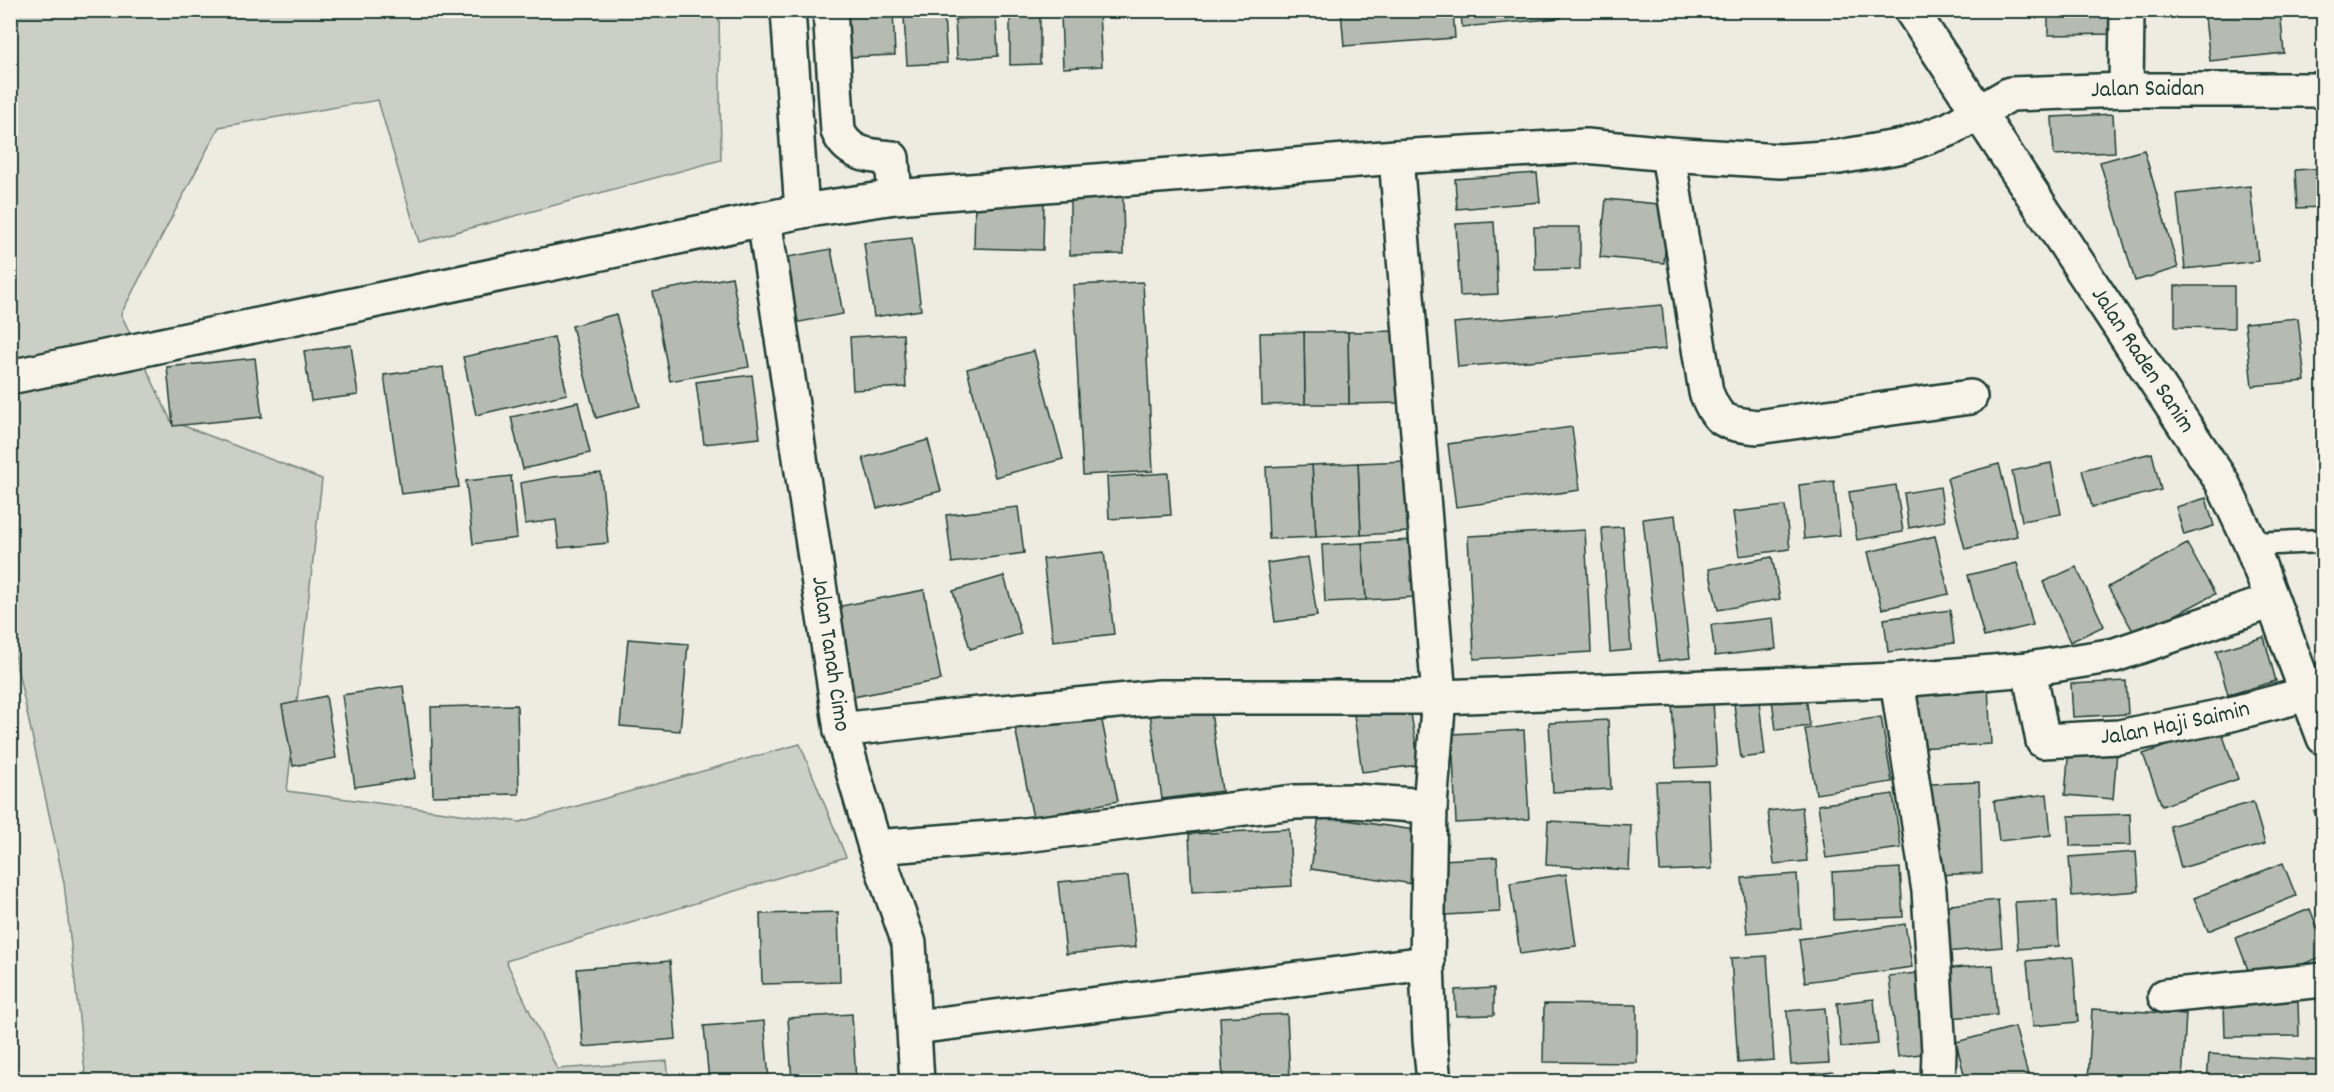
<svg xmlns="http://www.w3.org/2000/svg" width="2334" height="1092" font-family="Dekko,sans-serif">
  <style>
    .green { fill: #cccfc4; stroke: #76867c; stroke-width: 1.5 }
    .building { fill: #b5bbb0; stroke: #1f3d34; stroke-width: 1.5 }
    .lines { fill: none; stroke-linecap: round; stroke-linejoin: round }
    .lane-casing { stroke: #1f3d34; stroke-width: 27 }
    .street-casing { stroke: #1f3d34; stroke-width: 38 }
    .secondary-casing { stroke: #1f3d34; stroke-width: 38 }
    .lane { stroke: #f7f3e8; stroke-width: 22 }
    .street { stroke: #f7f3e8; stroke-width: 33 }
    .secondary { stroke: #f7f3e8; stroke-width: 33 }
    .labels { text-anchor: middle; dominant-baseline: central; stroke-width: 5; stroke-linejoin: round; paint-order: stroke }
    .street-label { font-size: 24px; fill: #1f3d34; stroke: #f7f3e8 }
  </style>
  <rect width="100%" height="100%" fill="#eeece1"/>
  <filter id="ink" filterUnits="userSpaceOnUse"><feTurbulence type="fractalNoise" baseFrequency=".0167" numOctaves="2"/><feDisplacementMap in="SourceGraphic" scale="12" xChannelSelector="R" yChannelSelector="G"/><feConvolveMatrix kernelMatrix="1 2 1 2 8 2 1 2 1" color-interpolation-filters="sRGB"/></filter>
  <g filter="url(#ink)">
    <path class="green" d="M10,11H719L721,160L419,242L378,100L219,127L121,314L171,421L322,479L287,791L520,822L800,744L846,857L506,961L557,1069L667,1061L669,1081H86L64,883L11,639Z"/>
    <g class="building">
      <path d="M847,10H893L895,55L850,57Z"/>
      <path d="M1341,10H1453L1455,38L1344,46Z"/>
      <path d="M1461,10H1560L1561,18L1462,27Z"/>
      <path d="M2048,10H2115V34L2048,35Z"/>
      <path d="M2204,10H2280L2284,53L2210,61Z"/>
      <path d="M1099,13L1102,66L1063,68L1061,15Z"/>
      <path d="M944,15L947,63L907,65L904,17Z"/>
      <path d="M996,16L998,56L957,59L955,19Z"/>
      <path d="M1010,16H1040V64L1010,65Z"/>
      <path d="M2113,114L2115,152L2054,155L2052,117Z"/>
      <path d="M2144,150L2178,268L2135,281L2100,162Z"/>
      <path d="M2324,168V207L2297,208L2295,170Z"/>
      <path d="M1537,173L1540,202L1457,209L1455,179Z"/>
      <path d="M2250,186L2258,261L2185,269L2177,194Z"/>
      <path d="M1123,197L1124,254L1070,255V198Z"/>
      <path d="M1606,199L1669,205L1664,263L1600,257Z"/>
      <path d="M975,200L1044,201L1043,250L974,248Z"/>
      <path d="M1494,222L1498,294L1460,296L1456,224Z"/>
      <path d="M1534,227H1580V269L1535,270Z"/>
      <path d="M912,238L921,310L874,317L864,243Z"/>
      <path d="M831,249L843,314L789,324L777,259Z"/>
      <path d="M732,277L749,367L670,381L653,292Z"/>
      <path d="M1143,282L1153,471L1083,475L1073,285Z"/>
      <path d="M2175,286H2234V328L2175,327Z"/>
      <path d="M1662,305L1666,349L1458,367L1454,323Z"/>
      <path d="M616,314L640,406L596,418L572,326Z"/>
      <path d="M2298,318L2305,381L2252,386L2245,323Z"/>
      <path d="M1399,331L1401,403L1349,404L1348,332Z"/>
      <path d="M1304,332H1348L1349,404H1305Z"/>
      <path d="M1304,332L1305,404L1262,405L1260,333Z"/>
      <path d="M903,334L906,387L853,390L850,337Z"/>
      <path d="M554,337L567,394L476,415L463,357Z"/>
      <path d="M351,345L358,395L311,401L304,351Z"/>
      <path d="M1034,351L1063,459L995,477L967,369Z"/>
      <path d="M255,358L262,417L173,426L167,367Z"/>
      <path d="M443,367L459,487L401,494L384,375Z"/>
      <path d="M752,375L760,438L704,444L696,382Z"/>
      <path d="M578,402L590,453L523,469L511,417Z"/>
      <path d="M1572,427L1580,490L1456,507L1448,444Z"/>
      <path d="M928,440L941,491L877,508L863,458Z"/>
      <path d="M2152,453L2161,490L2092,507L2082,470Z"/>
      <path d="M1406,461L1409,532L1361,535L1358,463Z"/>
      <path d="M1358,463L1361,535L1316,537L1312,465Z"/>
      <path d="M2051,463L2061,514L2022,521L2012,471Z"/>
      <path d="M1999,464L2017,536L1965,549L1947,478Z"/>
      <path d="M1312,465L1316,537L1269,539L1266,467Z"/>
      <path d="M601,473L608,543L559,548L556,520L525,524L520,483L552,477Z"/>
      <path d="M1168,473L1171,515L1109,519L1107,477Z"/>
      <path d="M511,476L517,538L473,544L466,481Z"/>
      <path d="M1834,481L1840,535L1804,539L1799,485Z"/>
      <path d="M1896,485L1903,532L1857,540L1849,492Z"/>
      <path d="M1940,487L1945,521L1909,528L1904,493Z"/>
      <path d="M2206,498L2214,526L2184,535L2176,507Z"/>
      <path d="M1785,506L1790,549L1739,556L1733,512Z"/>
      <path d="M1018,507L1024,553L952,563L946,515Z"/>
      <path d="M1675,515L1690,658L1659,661L1643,519Z"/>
      <path d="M1623,527L1631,650L1610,652L1602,528Z"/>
      <path d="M1585,530L1591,652L1474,659L1468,536Z"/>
      <path d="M1935,536L1949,594L1882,609L1868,552Z"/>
      <path d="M1412,540L1415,597L1366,600L1362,543Z"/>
      <path d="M1362,543L1366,600L1325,602L1322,545Z"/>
      <path d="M2187,544L2215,594L2136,636L2108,587Z"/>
      <path d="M1104,552L1114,634L1053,641L1043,559Z"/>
      <path d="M1308,557L1317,616L1275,622L1267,563Z"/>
      <path d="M1772,557L1780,599L1718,610L1709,569Z"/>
      <path d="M2017,563L2033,625L1984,637L1968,575Z"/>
      <path d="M2076,567L2104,626L2070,642L2043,582Z"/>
      <path d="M1004,576L1021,634L970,649L953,591Z"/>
      <path d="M924,590L941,680L853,697L836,607Z"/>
      <path d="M1950,610L1954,643L1888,652L1884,619Z"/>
      <path d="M1773,618L1776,649L1715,656L1711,625Z"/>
      <path d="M2264,637L2276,681L2228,695L2216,651Z"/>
      <path d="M628,639L688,644L680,731L620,726Z"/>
      <path d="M2126,681L2128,714L2073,717L2071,684Z"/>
      <path d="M403,686L415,778L355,787L342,695Z"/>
      <path d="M1988,686L1991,744L1916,748L1913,690Z"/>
      <path d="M1805,688L1810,726L1776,730L1771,692Z"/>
      <path d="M326,696L336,758L293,766L282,705Z"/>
      <path d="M1713,701L1717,766L1676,768L1672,703Z"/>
      <path d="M1759,701L1765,755L1741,758L1734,704Z"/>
      <path d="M1210,704L1222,791L1162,799L1150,713Z"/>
      <path d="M517,705L519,794L433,796L431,707Z"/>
      <path d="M1410,707L1419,765L1362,772L1354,715Z"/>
      <path d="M1100,711L1118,801L1033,818L1015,727Z"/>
      <path d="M1881,717L1892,782L1816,794L1805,729Z"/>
      <path d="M1608,720L1611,789L1553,792L1549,723Z"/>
      <path d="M2220,727L2238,779L2162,806L2143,754Z"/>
      <path d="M1524,730L1529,819L1456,823L1452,734Z"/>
      <path d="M2069,747L2117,751L2113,799L2065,795Z"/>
      <path d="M1708,781L1712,869L1660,871L1656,782Z"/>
      <path d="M1979,782L1982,873L1935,875L1931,784Z"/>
      <path d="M1893,794L1901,848L1826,858L1818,805Z"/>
      <path d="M2047,794L2051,835L1999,841L1994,801Z"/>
      <path d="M2253,802L2265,844L2181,868L2170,826Z"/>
      <path d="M1802,807L1807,861L1774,864L1768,811Z"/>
      <path d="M2324,808V831L2321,832L2314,811Z"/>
      <path d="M2130,814L2131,845L2070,846L2069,816Z"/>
      <path d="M1319,816L1421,831L1413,884L1311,869Z"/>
      <path d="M1548,821L1631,825L1629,870L1546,865Z"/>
      <path d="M1289,829L1292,886L1192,892L1189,834Z"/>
      <path d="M2136,852L2139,891L2072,896L2069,857Z"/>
      <path d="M1497,857L1500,912L1445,915L1442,860Z"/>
      <path d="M2283,863L2296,896L2208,931L2194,898Z"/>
      <path d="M1900,868L1903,917L1834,920L1832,872Z"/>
      <path d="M1566,874L1576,946L1520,954L1510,883Z"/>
      <path d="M1797,874L1801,928L1747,933L1742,878Z"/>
      <path d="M1128,876L1136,947L1066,954L1058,882Z"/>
      <path d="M1998,900L2002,947L1945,952L1941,906Z"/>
      <path d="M2057,900L2059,946L2018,949L2015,902Z"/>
      <path d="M2310,909L2324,944V956L2253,983L2236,938Z"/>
      <path d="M838,912L840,982L762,984L760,914Z"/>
      <path d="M1905,924L1912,967L1805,982L1799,939Z"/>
      <path d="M1767,956L1774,1060L1738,1063L1731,958Z"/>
      <path d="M2073,957L2078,1022L2033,1026L2027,961Z"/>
      <path d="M670,961L676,1039L583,1047L577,969Z"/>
      <path d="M1993,965L1997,1015L1943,1018L1939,969Z"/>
      <path d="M1926,972L1935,1052L1898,1057L1889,976Z"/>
      <path d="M1494,988V1015L1456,1016L1455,990Z"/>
      <path d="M1874,999L1878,1044L1841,1047L1837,1003Z"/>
      <path d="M2298,1000L2299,1036L2225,1037L2224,1003Z"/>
      <path d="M1544,1004L1637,1005V1063L1543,1062Z"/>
      <path d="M1825,1008L1829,1063L1791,1065L1787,1011Z"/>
      <path d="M2092,1009L2186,1014L2182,1082H2088Z"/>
      <path d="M852,1014L856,1081L792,1082L788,1018Z"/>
      <path d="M1287,1014L1290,1079L1223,1082L1220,1017Z"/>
      <path d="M764,1021L769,1080L709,1082L704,1026Z"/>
      <path d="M2015,1027L2030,1082H1966L1956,1042Z"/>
      <path d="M2209,1054L2324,1061V1082H2207Z"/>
      <path d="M1833,1072L1834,1082H1773V1078Z"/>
      <path d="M1895,1072L1897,1082H1847L1846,1079Z"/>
    </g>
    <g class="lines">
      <g class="lane-casing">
        <path id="lane" d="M2251,544L2324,541"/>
      </g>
      <g class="street-casing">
        <g id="street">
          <path d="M788,10L802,211"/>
          <path d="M830,10L838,131C848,155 870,156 892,158L895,197"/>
          <path d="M2126,90L2127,10"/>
          <path d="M1668,154L1706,392C1718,423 1725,423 1757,427L1970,397"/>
          <path d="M1396,157L1439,697L1430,806L1427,963L1430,1040L1434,1082"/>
          <path id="s1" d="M764,219L841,730L875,847L909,943L917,1082"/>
          <path id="s2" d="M10,377L802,211L895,197L1396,157L1586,146L1668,154L1780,161L1839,157L1903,146L1950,129L2010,94L2126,90H2324"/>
          <path id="s3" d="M2029,669L2043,741L2119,737L2223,716L2307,694"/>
          <path d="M1897,680L1929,891L1939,1051L1938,1082"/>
          <path d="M841,730L959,716L1160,697H1439L1897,680L2029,669L2115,655L2272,601"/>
          <path d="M875,847L1016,836L1294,802L1353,801L1430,806"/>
          <path d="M2165,996L2324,980"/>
          <path d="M915,1027L1427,963"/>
        </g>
      </g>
      <g class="secondary-casing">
        <g id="secondary">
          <path id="s4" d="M1911,10L2222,482L2251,544L2324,738"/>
        </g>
      </g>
      <use href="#lane" class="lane"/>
      <use href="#street" class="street"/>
      <use href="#secondary" class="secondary"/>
    </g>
  </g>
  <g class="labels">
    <g class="street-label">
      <text stroke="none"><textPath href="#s2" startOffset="2172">Jalan Saidan</textPath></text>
      <text stroke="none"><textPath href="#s4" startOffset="420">Jalan Raden Sanim</textPath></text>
      <text stroke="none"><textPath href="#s1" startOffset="440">Jalan Tanah Cimo</textPath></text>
      <text stroke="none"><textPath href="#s3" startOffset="207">Jalan Haji Saimin</textPath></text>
    </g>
  </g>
  <rect width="2334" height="1092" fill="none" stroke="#f7f3e8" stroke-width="36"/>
  <rect x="18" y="18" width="2298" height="1056" fill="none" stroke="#1f3d34" stroke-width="2" filter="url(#ink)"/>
</svg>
